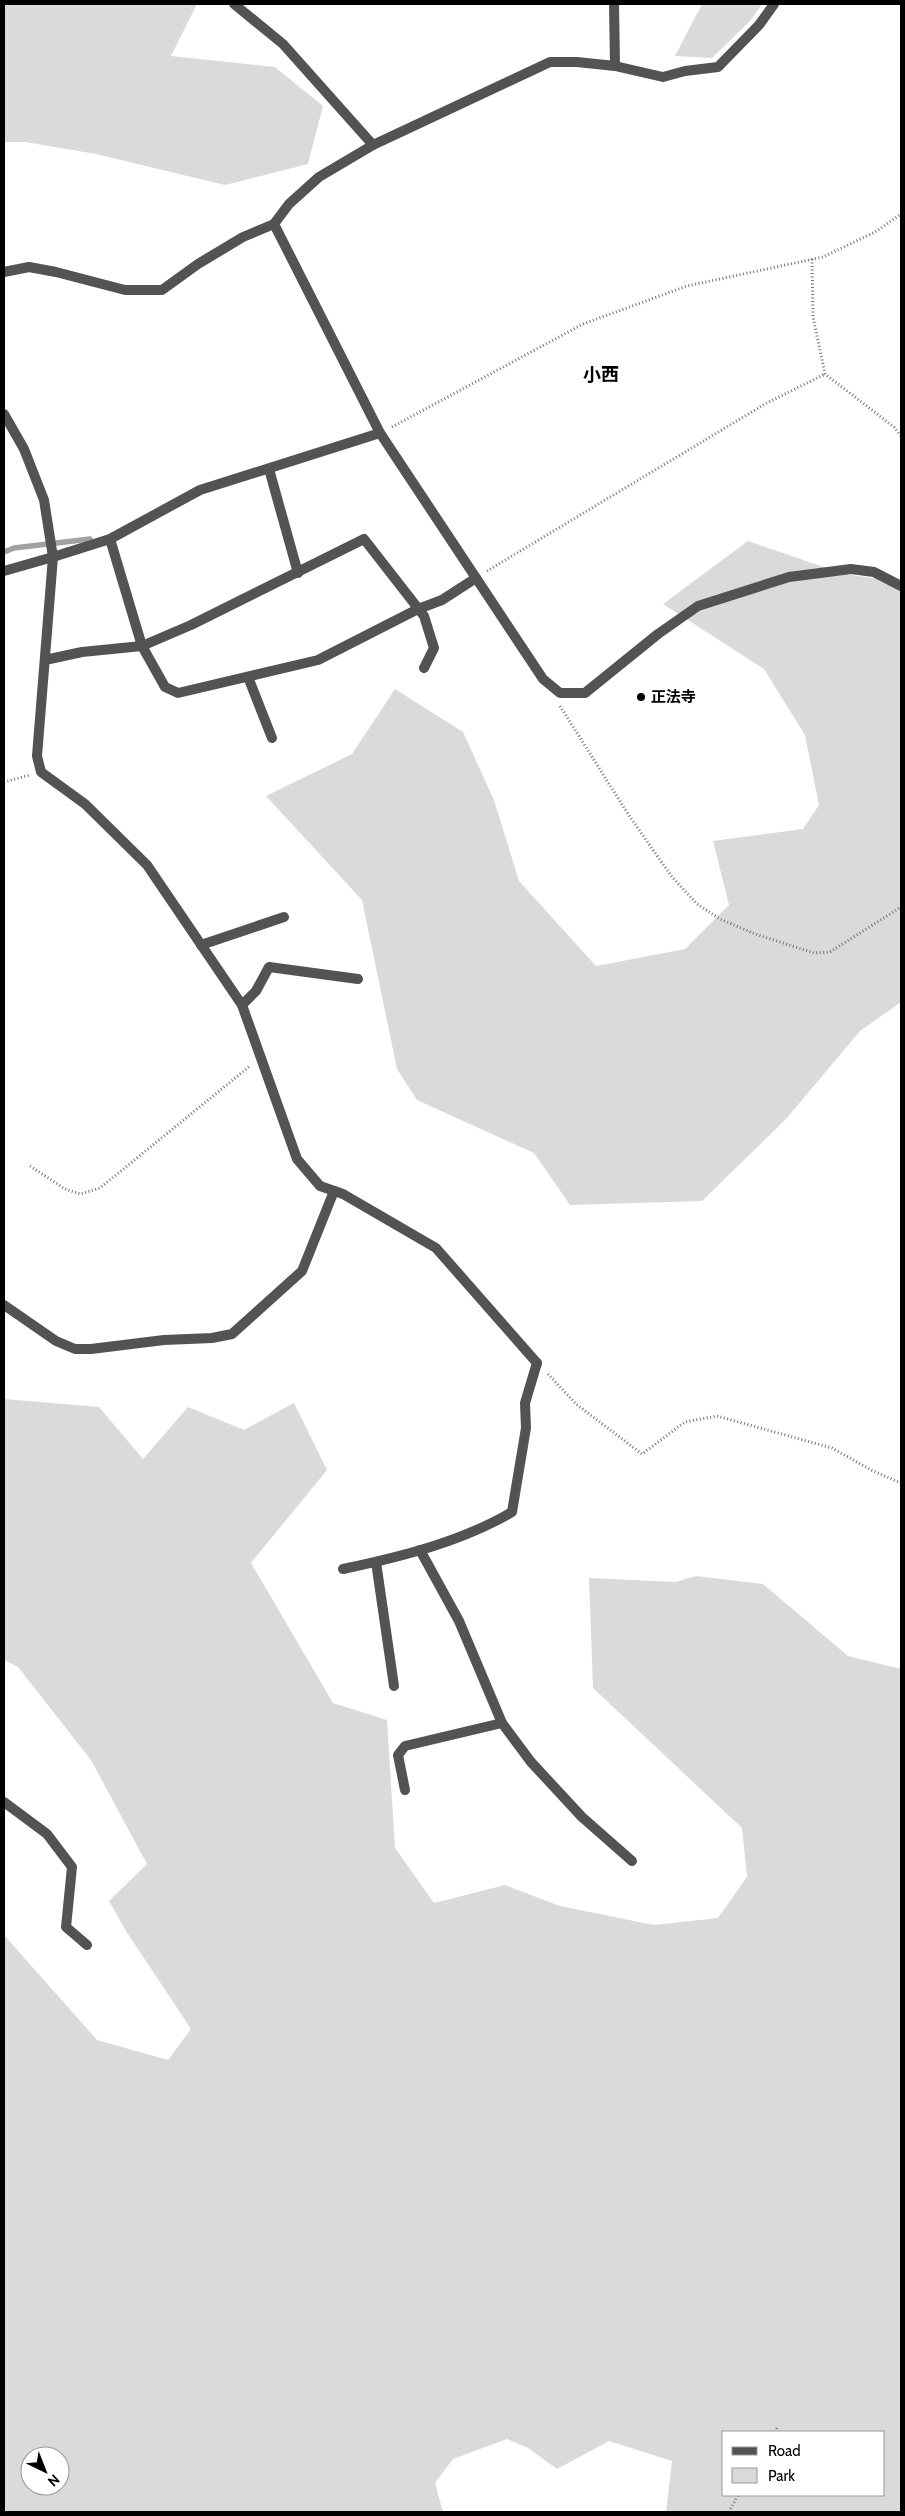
<svg xmlns="http://www.w3.org/2000/svg" width="905" height="2516" font-family="Cabin,'Noto Sans JP',sans-serif">
  <style>
    .green { fill: #dadada; fill-rule: evenodd }
    .lines { fill: none; stroke-linecap: round; stroke-linejoin: round }
    .stream { stroke: #a1a1a1; stroke-width: 5.5 }
    .path { stroke: #757575; stroke-width: 3; stroke-dasharray: 1 2.5; stroke-linecap: butt }
    .service { stroke: #535353; stroke-width: 10 }
    .minor { stroke: #535353; stroke-width: 10 }
    .poi-dot { fill: #000; stroke: #fff; stroke-width: 2 }
    .labels { text-anchor: middle; dominant-baseline: central; stroke-width: 4; stroke-linejoin: round; paint-order: stroke }
    .poi-label { font-size: 15px; font-weight: bold; fill: #000; stroke: #fff; text-anchor: start }
    .quarter-label { font-size: 18px; font-weight: bold; fill: #000; stroke: #fff }
  </style>
  <rect width="100%" height="100%" fill="#fff"/>
  <g class="green">
    <path d="M4,4H197L171,56L275,67L323,106L308,164L225,185L96,154L25,142H4Z"/>
    <path d="M702,4H762L750,21L712,58L675,56Z"/>
    <path d="M748,541L844,574L901,582V1002L860,1031L786,1119L702,1201L570,1205L534,1153L417,1100L397,1069L362,900L266,796L352,754L395,689L463,732L494,800L519,881L596,966L685,949L729,905L713,841L803,829L819,805L805,735L764,669L663,604Z"/>
    <path d="M4,1399L99,1407L143,1459L188,1407L244,1430L294,1403L327,1470L251,1563L333,1703L387,1720L395,1848L434,1903L505,1885L560,1906L654,1925L718,1918L747,1877L742,1828L593,1688L589,1578L675,1582L696,1576L763,1584L848,1656L901,1669V2512H666L672,2461L609,2441L557,2469L528,2448L507,2439L453,2459L435,2483L443,2512H4V1935L97,2040L168,2060L191,2029L126,1931L109,1901L147,1864L91,1760L18,1667L4,1660ZM724,2432H884V2495H724ZM30,2456H60V2486H30Z"/>
  </g>
  <g class="lines">
    <path class="stream" d="M4,552L14,548L90,539"/>
    <g class="path">
      <path d="M812,259L813,317L825,374L894,427L901,436"/>
      <path d="M392,427L583,324L687,286L823,257L875,232L901,214"/>
      <path d="M487,571L765,404L825,374"/>
      <path d="M560,706L628,814L672,877L697,904L720,919L755,934L814,953L830,952L901,907"/>
      <path d="M4,782L30,775"/>
      <path d="M30,1166L65,1189L80,1194L100,1188L250,1066"/>
      <path d="M548,1374L576,1404L642,1454L685,1422L717,1416L832,1448L871,1470L901,1483"/>
      <path d="M775,2432L777,2428"/>
      <path d="M729,2512L738,2495"/>
    </g>
    <g class="service">
      <path d="M234,4L283,44L373,145"/>
      <path d="M269,469L298,573"/>
      <path d="M110,539L142,646L165,687L178,693L318,660L418,609L442,600L476,578"/>
      <path d="M53,557L110,539L200,490L380,433"/>
      <path d="M45,660L82,652L142,646L191,625L364,539L424,616L434,648L424,668"/>
      <path d="M248,677L272,738"/>
      <path d="M201,945L284,917"/>
      <path d="M242,1005L256,991L269,967L358,979"/>
      <path d="M4,1305L56,1341L75,1349H91L164,1340L212,1338L232,1334L302,1271L334,1191"/>
      <path d="M420,1550L459,1621L502,1723L531,1762L582,1817L632,1861"/>
      <path d="M376,1562L394,1686"/>
      <path d="M343,1569C400,1557 461,1542 512,1512L526,1428L525,1403L537,1363"/>
      <path d="M405,1790L398,1755L405,1746L502,1723"/>
      <path d="M4,1802L47,1834L72,1867L66,1927L87,1945"/>
    </g>
    <g class="minor">
      <path d="M614,4L615,66"/>
      <path d="M274,224L380,433L543,679L560,693H585L658,634L698,606L789,577L851,569L874,572L901,586"/>
      <path d="M4,272L29,267L56,272L125,290H162L198,264L243,237L274,224L289,204L319,177L373,145L550,62H577L615,66L663,77L685,71L718,67L759,25L774,4"/>
      <path d="M4,414L24,449L44,500L53,557L37,756L41,772L85,804L147,865L242,1005L297,1159L320,1186L343,1194L436,1248L537,1363"/>
      <path d="M4,571L53,557"/>
    </g>
  </g>
  <circle class="poi-dot" cx="641" cy="697" r="5"/>
  <g class="labels">
    <g class="poi-label">
      <text x="651" y="697">正法寺</text>
    </g>
    <g class="quarter-label">
      <text x="601" y="375">小西</text>
    </g>
  </g>
  <rect width="905" height="2516" fill="none" stroke="#000000" stroke-width="10"/>
  <rect x="722" y="2431" width="162" height="65" fill="#ffffff" stroke="#999999"/>
  <rect x="732" y="2447" width="25" height="8" fill="#535353" stroke="#999999"/>
  <text x="768" y="2456" font-size="15" fill="#000000">Road</text>
  <rect x="732" y="2468" width="25" height="15" fill="#dadada" stroke="#999999"/>
  <text x="768" y="2481" font-size="15" fill="#000000">Park</text>
  <g transform="translate(45 2471) rotate(137)"><circle r="24" fill="#ffffff" stroke="#999999"/>
  <path d="M0-4L9 19L0 12L-9 19Z" fill="#000000"/>
  <text y="-8" font-size="14" font-weight="bold" text-anchor="middle" fill="#000000">N</text>
  </g>
</svg>
